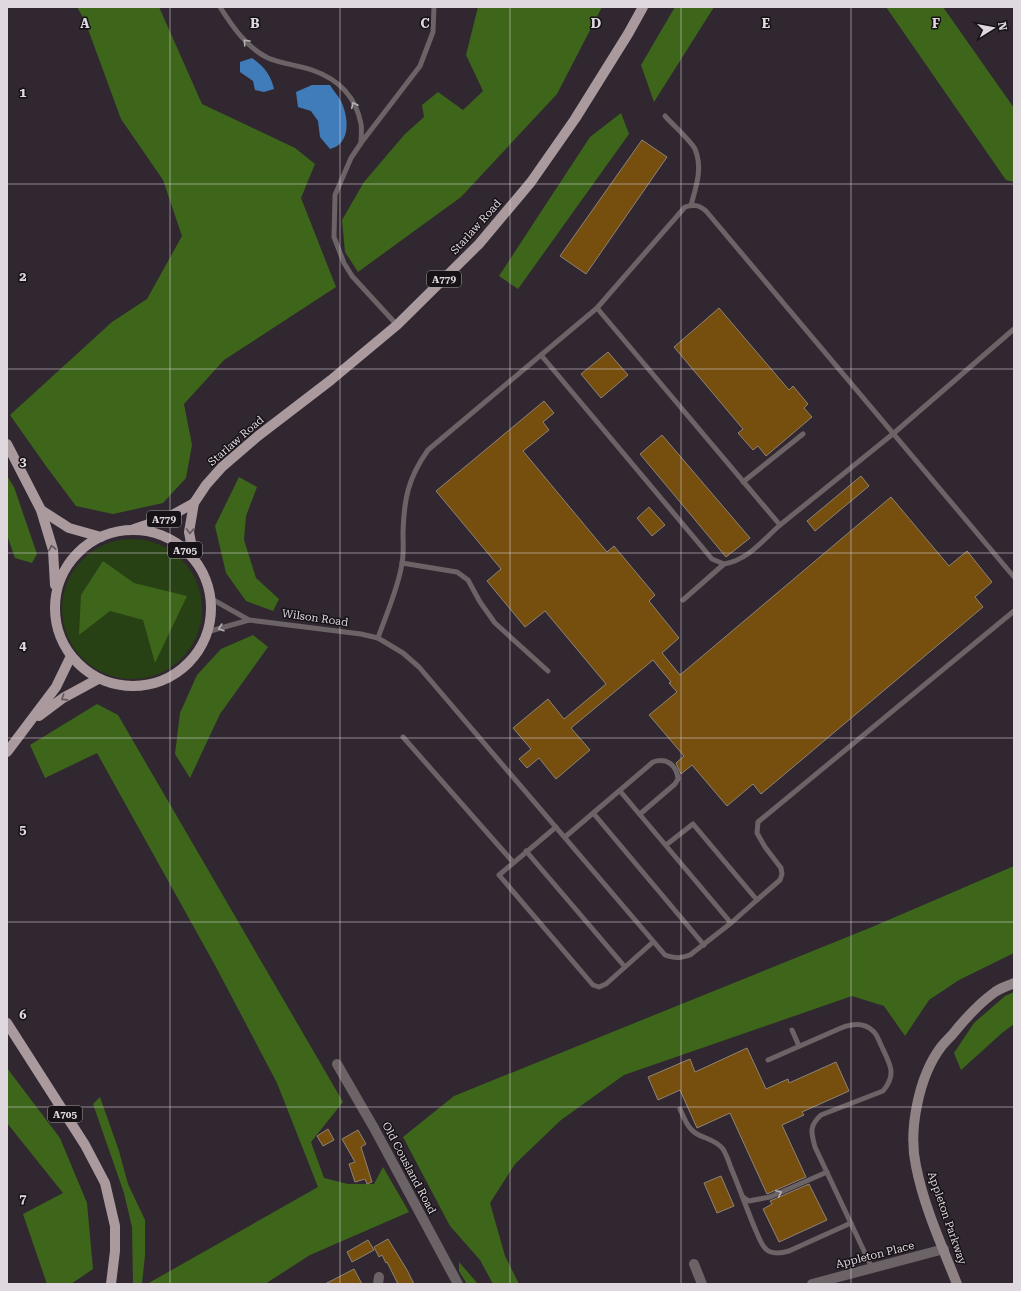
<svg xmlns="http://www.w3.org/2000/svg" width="1021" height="1291" font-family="'Roboto Serif',serif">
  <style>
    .green { fill: #274014 }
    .forest { fill: #3d661a }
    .water { fill: #407cba }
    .building { fill: #764e0e; stroke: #8e8376 }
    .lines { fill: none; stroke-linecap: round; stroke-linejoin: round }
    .lane { stroke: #6b6365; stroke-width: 5 }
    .street { stroke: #6b6365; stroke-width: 10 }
    .secondary { stroke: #8e8285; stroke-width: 10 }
    .primary { stroke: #aa9a9e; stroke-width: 10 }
    .oneway { stroke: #b6b0b4 }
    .oneway2 { stroke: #60565a }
    .grid { fill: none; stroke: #dfd9df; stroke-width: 1; stroke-opacity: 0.55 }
    .labels { text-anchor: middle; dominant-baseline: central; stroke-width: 3; stroke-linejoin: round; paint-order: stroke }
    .shield { fill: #161216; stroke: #a39da3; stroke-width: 1 }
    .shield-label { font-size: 10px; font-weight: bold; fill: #dfd9df }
    .street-label { font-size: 11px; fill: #dfd9df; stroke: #161216 }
    .grid-label { font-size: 13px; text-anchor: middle; font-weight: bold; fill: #dfd9df; stroke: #161216; stroke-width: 3; stroke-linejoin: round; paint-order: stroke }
  </style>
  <rect width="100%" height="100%" fill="#312731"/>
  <circle class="green" cx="132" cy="609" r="70"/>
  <g class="forest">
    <path d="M77,7H159L202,104L295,148L315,164L301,198L336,287L224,360L184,404L192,445L186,478L163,503L113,514L76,506L46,466L10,415L112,322L147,299L182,236L163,180L121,119L85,21Z"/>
    <path d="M478,7H602L557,94L461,197L358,272L345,252L342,220L364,182L405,134L424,117L422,105L438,92L463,110L483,91L466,55Z"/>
    <path d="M675,7H714L654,102L641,65Z"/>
    <path d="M886,7H943L1014,108V182L1006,180Z"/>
    <path d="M621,113L629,134L518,289L499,276L590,137Z"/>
    <path d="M7,476L14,487L37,554L32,563L15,558L7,535Z"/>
    <path d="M239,477L257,487L246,516L244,540L256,578L279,599L273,611L246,601L226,573L215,526Z"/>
    <path d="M103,561L134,583L187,596L155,663L143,620L110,611L79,635L81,595Z"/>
    <path d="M253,635L268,647L220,714L190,778L175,754L180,713L197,675L221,649Z"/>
    <path d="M97,704L118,715L343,1102L311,1142L324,1178L348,1184H374L383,1167L409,1212L310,1255L265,1284H147L318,1187L277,1083L216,967L97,753L45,778L30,745Z"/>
    <path d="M1014,866V953L959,980L929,1000L905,1036L884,1006L852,996L624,1075L561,1120L515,1164L490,1203L505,1256L519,1284H493L480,1260L450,1226L403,1137L454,1096L872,927Z"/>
    <path d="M1014,992V1024L1002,1033L961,1070L954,1053L974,1023L1005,996Z"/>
    <path d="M7,1068L60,1138L87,1203L93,1269L71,1284H47L23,1214L63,1193L7,1123Z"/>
    <path d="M100,1097L119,1151L128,1184L145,1220V1255L142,1284H133L132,1227L124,1193L93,1104Z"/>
    <path d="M459,1262L478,1284H467L459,1271Z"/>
  </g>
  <g class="water">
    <path d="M252,58C264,66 271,75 274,89L264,92L255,90L253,81L240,72V62Z"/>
    <path d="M312,85H330C333,90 338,96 341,101C349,118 351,144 330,149L320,137L318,121L311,111L298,107L296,92Z"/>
  </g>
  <g class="building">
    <path d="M642,140L667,157L586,274L560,256Z"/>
    <path d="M719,308L789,390L793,386L808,404L804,408L812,417L766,456L758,446L753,450L738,433L743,429L674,347Z"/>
    <path d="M608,352L628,375L601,398L581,374Z"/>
    <path d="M544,401L554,413L543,422L549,430L523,451L607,552L614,546L655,595L649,601L679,638L662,653L680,675L891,497L949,566L967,551L992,582L975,597L983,607L761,794L753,784L727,806L692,765L681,774L676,763L684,756L649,715L677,692L669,683L671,682L653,660L571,728L590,750L556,779L539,758L527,768L519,759L531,749L513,728L548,699L564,719L606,684L545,611L525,627L487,581L501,569L436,491Z"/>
    <path d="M662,435L750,538L726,557L640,454Z"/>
    <path d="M861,476L869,486L815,531L807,521Z"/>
    <path d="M649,507L665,525L652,536L637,518Z"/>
    <path d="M747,1048L766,1089L788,1079L789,1083L836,1062L849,1091L802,1112L804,1115L782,1125L806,1177L767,1194L730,1113L697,1128L680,1090L658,1100L648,1077L690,1059L695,1072Z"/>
    <path d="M328,1129L334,1140L323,1146L317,1136Z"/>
    <path d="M358,1130L366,1144L361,1147L372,1182L367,1184L365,1179L355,1182L349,1164L355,1162L342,1139Z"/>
    <path d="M721,1176L734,1206L717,1213L704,1183Z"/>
    <path d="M809,1184L827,1220L779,1242L763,1209L772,1204L770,1201Z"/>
    <path d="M388,1239L407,1270L414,1284H398L387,1262L386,1263L382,1255L379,1257L374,1247Z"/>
    <path d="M368,1240L374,1250L352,1262L347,1252Z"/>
    <path d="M354,1269L362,1284H325Z"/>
  </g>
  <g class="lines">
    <g class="lane">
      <path d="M220,7C232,26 247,48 268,58C282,64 298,65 312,70C338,79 356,97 361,124C362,130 361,137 361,143"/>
      <path d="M665,116C673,125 690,140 695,149C703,168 696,187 691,205"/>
      <path d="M597,308L780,525C762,541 748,560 724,564"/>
      <path d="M397,325L352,276L344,263L334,237L335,195L351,158L361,143L420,66L433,32L434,7"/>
      <path d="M541,355L712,559L724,564L683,600"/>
      <path d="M743,482L803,434"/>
      <path d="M780,525L894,433L1014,329"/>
      <path d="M402,563L457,572L468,580L480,602L495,623L548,671"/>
      <path d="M249,620L361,634L378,638"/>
      <path d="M207,632L249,620L210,598"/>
      <path d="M403,737L513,862"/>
      <path d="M620,791L731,923L690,955C680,959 674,958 665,955L419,667L403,653L378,638C386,615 399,586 402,563C404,553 403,542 403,532C404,499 408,478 428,450L597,308L685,207C694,204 699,205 706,211L1014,577"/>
      <path d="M594,814L704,945"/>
      <path d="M556,827L499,875L593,985L599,987L606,984L653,942"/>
      <path d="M565,837L653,762C666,757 677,765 678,779L675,784L640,814"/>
      <path d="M666,845L693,824L757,900L731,923"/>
      <path d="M526,851L625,967"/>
      <path d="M757,900L780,880L782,874L781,868L765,847L757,833L758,822L1014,611"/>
      <path d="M792,1030L799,1046"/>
      <path d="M768,1060L841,1028C851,1024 864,1022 873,1031C877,1034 879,1041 881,1045C889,1063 898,1073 883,1091L821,1115C809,1126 811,1132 815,1147L872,1268"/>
      <path d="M680,1109C684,1118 688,1129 697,1134C706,1139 716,1140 723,1149C726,1154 729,1162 731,1168C740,1189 747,1210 756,1231C759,1237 761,1245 766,1249C772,1255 782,1253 789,1251L851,1223"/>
      <path d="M743,1197L749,1201L770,1197L827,1172"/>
    </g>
    <g class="street">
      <path d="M337,1064L374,1128L458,1284"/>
      <path d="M694,1264L702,1284"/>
      <path d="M378,1284L379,1277"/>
      <path d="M812,1284L944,1249"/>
    </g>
    <path class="secondary" d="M957,1284C942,1246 924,1207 916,1166C908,1130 919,1076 941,1047C944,1043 948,1039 952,1035C964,1020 978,1004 995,992C1000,988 1008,986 1014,983"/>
    <g class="primary">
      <path d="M7,444L41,510L53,550L55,585"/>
      <path d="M41,510L69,528L101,537"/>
      <path d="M134,529L167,518L194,503"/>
      <circle cx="133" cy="608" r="78"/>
      <path d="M194,559L189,532L194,503L206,485L222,467L258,436L331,380L397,325L479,244L531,182L575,119L628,34L643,7"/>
      <path d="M39,716L63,698L98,679"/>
      <path d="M7,752L56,687L71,656"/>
      <path d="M7,1023L85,1145L105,1183L115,1226V1251L111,1284"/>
    </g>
  </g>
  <defs><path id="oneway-chevron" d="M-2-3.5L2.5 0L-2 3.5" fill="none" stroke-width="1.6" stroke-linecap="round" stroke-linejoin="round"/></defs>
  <g class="oneway">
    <use href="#oneway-chevron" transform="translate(246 42) rotate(-133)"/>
    <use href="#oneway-chevron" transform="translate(354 105) rotate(-116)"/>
    <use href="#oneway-chevron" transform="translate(221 628) rotate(163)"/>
    <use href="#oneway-chevron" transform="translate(779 1193) rotate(-25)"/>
  </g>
  <g class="oneway2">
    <use href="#oneway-chevron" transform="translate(190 531) rotate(92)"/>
    <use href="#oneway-chevron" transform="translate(52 548) rotate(-102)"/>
    <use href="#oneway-chevron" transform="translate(64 698) rotate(147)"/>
  </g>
  <path class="grid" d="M170,7V1284M340,7V1284M510,7V1284M681,7V1284M851,7V1284M7,184H1014M7,369H1014M7,553H1014M7,738H1014M7,922H1014M7,1107H1014"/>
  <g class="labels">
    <g class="shield">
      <rect x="427" y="271" width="34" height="16" rx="3"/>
      <rect x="147" y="511" width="34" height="16" rx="3"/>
      <rect x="168" y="542" width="34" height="16" rx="3"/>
      <rect x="48" y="1106" width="34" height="16" rx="3"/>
    </g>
    <g class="shield-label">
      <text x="444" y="279">A779</text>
      <text x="164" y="519">A779</text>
      <text x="185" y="550">A705</text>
      <text x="65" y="1114">A705</text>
    </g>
    <g class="street-label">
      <text transform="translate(476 227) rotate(-48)">Starlaw Road</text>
      <text transform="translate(236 441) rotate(-41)">Starlaw Road</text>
      <text transform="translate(315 618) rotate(8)">Wilson Road</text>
      <text transform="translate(409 1168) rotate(62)">Old Cousland Road</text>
      <text transform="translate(947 1218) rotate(71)">Appleton Parkway</text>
      <text transform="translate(875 1255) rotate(-14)">Appleton Place</text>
    </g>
  </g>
  <g class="grid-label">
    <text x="85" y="28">A</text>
    <text x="255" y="28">B</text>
    <text x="425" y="28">C</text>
    <text x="596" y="28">D</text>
    <text x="766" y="28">E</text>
    <text x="936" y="28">F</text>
    <text x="23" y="97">1</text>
    <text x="23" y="281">2</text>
    <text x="23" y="466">3</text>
    <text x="23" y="650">4</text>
    <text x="23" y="834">5</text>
    <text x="23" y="1019">6</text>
    <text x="23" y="1203">7</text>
  </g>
  <rect width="1021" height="1291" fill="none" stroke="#dfd9df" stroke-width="16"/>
  <g transform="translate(993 28) rotate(79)" stroke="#161216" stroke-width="3" paint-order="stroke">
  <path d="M0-3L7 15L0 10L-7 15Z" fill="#dfd9df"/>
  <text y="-6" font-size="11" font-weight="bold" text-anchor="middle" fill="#dfd9df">N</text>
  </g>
</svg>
